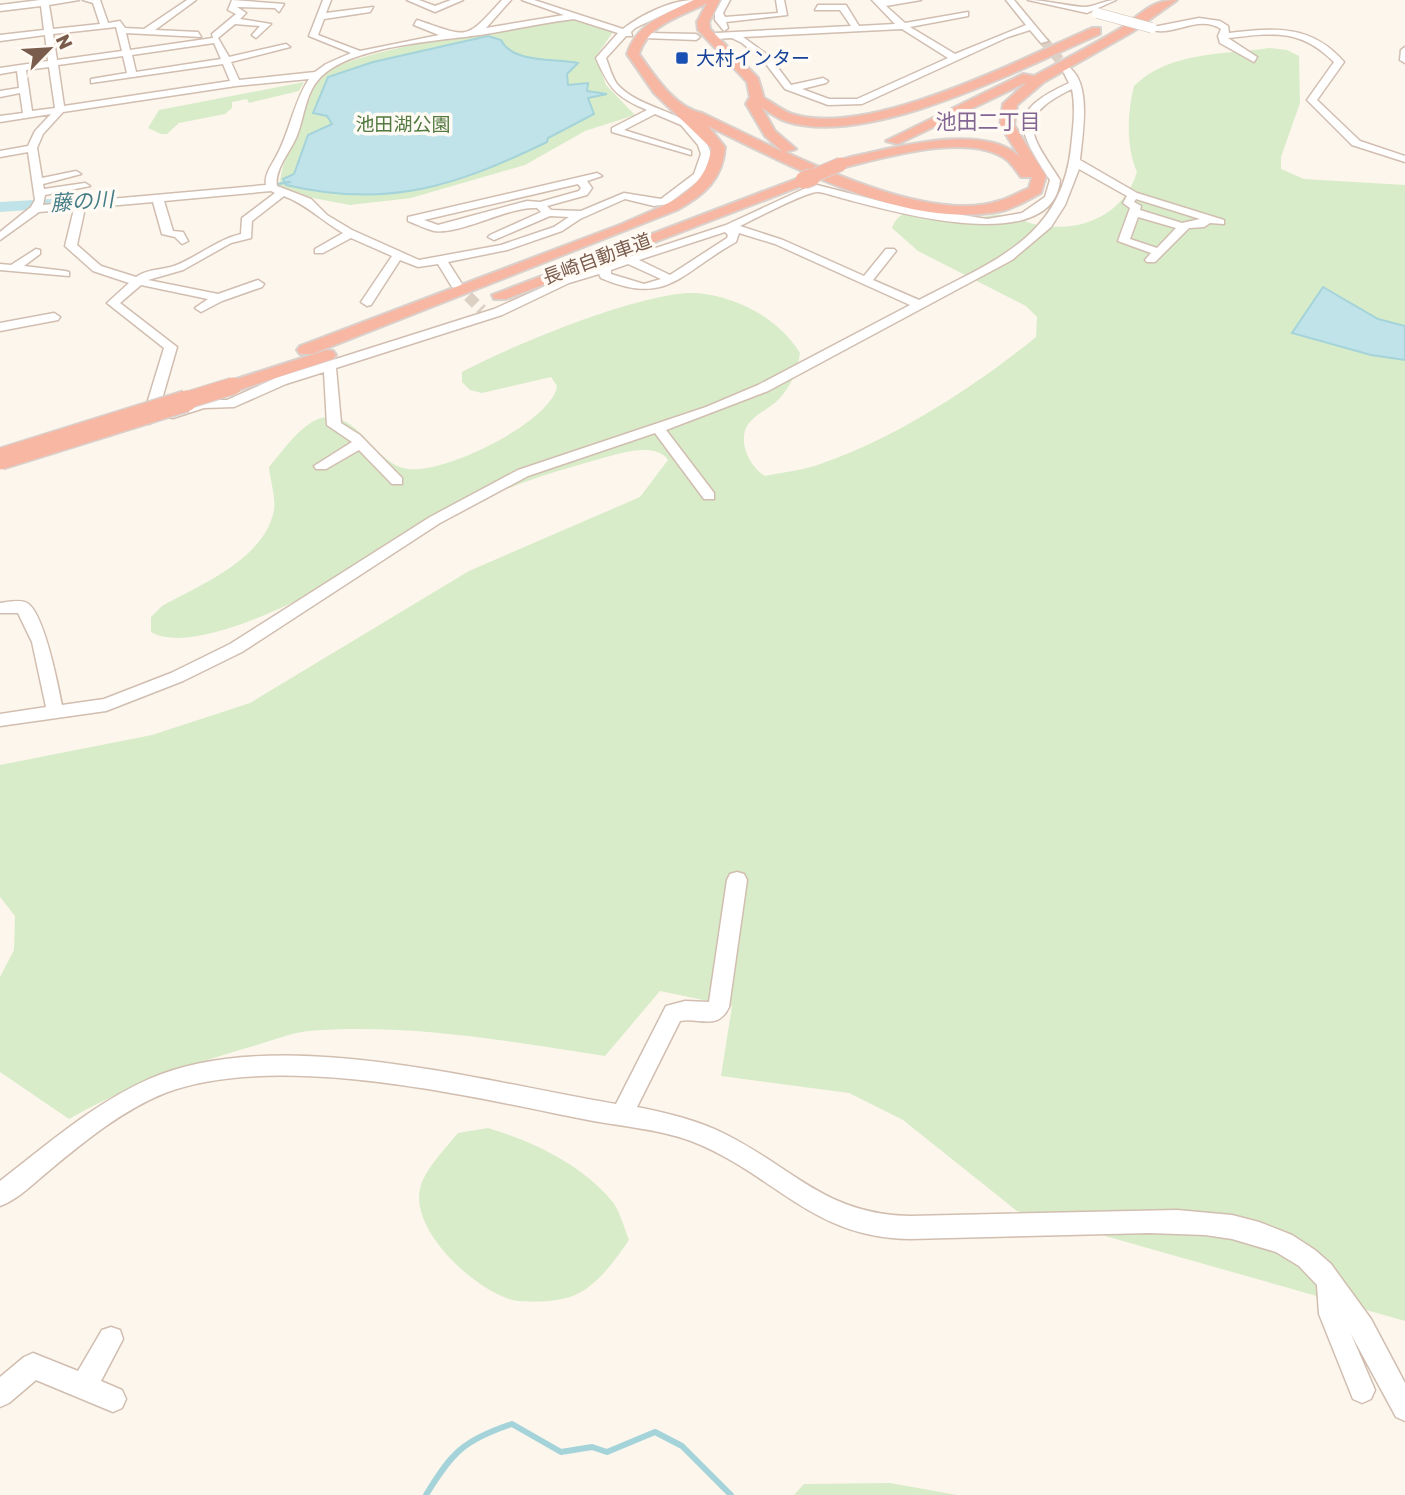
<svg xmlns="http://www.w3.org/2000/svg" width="1405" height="1495" font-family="Rubik,'Noto Sans JP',sans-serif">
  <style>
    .green { fill: #d8ecc9 }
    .water { fill: #bfe3e8; stroke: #a5d3da; stroke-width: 2 }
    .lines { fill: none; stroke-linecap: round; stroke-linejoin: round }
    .stream-far1 { stroke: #a5d3da; stroke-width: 2.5 }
    .stream { stroke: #a5d3da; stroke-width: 6 }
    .river { fill: #bfe3e8; fill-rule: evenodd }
    .minor-tunnel-far1 { stroke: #dcd0c4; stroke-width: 10; stroke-dasharray: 10 4.5; stroke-linecap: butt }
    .minor-tunnel { stroke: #dcd0c4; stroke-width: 11; stroke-dasharray: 11 6; stroke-linecap: butt }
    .minor-casing { stroke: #d1beb0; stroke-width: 3 }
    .highway-casing { stroke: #dad1cd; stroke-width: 4 }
    .minor { fill: #fff; fill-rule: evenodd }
    .highway { fill: #f7b7a3; fill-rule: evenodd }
    .minor-bridge-casing { stroke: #d1beb0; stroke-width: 11; stroke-linecap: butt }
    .highway-bridge-far2-casing { stroke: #dad1cd; stroke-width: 15; stroke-linecap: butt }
    .highway-bridge-far1-casing { stroke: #dad1cd; stroke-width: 19; stroke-linecap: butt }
    .highway-bridge-casing { stroke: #dad1cd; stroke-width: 24; stroke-linecap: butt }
    .minor-bridge { stroke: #fff; stroke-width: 10 }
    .highway-bridge-far2 { stroke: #f7b7a3; stroke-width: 13 }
    .highway-bridge-far1 { stroke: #f7b7a3; stroke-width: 17 }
    .highway-bridge { stroke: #f7b7a3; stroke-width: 21 }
    .transit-dot { fill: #1a4fb4; stroke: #fffaf3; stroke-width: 2.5 }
    .labels { text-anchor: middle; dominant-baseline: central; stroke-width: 7; stroke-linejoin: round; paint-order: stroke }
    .far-transit-label { font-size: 19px; fill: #164399; stroke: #fffaf3; text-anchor: start }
    .far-park-label { font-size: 19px; fill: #537a41; stroke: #fffaf3 }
    .far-street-label { font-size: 19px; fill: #7a5c4d; stroke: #fffaf3 }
    .far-neighbourhood-label { font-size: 21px; fill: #846695; stroke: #fffaf3 }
    .far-water-label { font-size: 21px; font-style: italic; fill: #437c86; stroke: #fffaf3 }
  </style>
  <rect width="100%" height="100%" fill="#fdf6ec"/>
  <g class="green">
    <path d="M574,17L613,32L596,56L606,85L635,115L585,131L525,165L411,198L350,205L313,198L280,186C280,166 289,154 296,136C304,116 307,94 321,77C344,49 529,25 574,17Z"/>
    <path d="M1269,48L1287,50L1299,56L1300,103L1281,157V169L1304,179L1405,185V1321L1017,1211L903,1120L849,1093L721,1076L732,1006L660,991L605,1056C507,1041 407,1023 308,1031C291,1033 273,1040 257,1045C193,1063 127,1086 69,1119L0,1072V977L14,950L15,916L0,897V765L152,735L250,703L469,571L640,497L668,460C656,442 621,453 603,458C560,470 514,483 474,504C412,536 213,667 151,632V617L162,606C201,584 265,559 274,510C276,497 270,480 269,467C283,451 306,416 329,417C362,418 376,465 408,469C444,474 552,422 557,386L551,377L482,393L470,390L462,382V372C512,345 643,291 696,293C737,296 779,319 800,353C798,370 791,386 780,398C771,408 757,413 749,423C736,440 750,467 765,476C784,472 805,470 823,463C896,438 976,386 1036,337L1037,317L1026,306L918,251L892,228C904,195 955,216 981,217C988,217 995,214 1002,215C1014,215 1026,223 1038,225C1081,233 1124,215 1137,172C1126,147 1127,113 1134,86C1170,51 1223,55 1269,48Z"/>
    <path d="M304,82L299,91L249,103L247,99L232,102V108L225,114L179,123L167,134H161L148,128L159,110Z"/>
    <path d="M488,1128C532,1141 581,1164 611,1200C620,1210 624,1228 629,1240C613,1263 592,1294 562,1299C549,1302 522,1303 509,1299C472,1287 407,1228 421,1185C427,1167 446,1148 458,1133Z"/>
    <path d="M890,1483L957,1495H794L804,1484Z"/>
  </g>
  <g class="water">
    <path d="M488,36L501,40C513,64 556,58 578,63L567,74L568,85L588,83L587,91L607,94L588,98L594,114L548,138L547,142C456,186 388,209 286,185L283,179L294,174L308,135L332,124L327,116L313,113L328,77L373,62Z"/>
    <path d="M1323,287L1378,319L1405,326V360L1371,355L1292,333Z"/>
  </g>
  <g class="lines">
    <path class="stream-far1" d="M271,185L290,182"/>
    <path class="stream" d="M426,1495C452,1452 464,1440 512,1424L561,1452L592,1447L607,1452L655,1432L682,1446L731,1495"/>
    <path class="river" d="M68,198L77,203L74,207L0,212V202Z"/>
    <path class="minor-tunnel-far1" d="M1044,41L1067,69"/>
    <path class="minor-tunnel" d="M456,284L482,310"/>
    <g class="minor-casing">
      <g id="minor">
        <path d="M40,0H79L49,5L53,29L100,24L93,3L83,0H100L108,23L120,21L125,28L144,29L187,0H196L155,30L198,32L201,37L126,33L130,50L213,38L212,34L236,14L228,10L232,0L284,4L279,12L275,8L237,7L246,13L240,19L271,24L256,38L252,35L260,26L235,24L218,38L229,57L286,44L290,47L231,62L239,80L315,72L326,64L351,53L309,36L323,0H331L326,13L373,7L370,12L324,19L318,35L360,51L439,35L414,25L417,20C469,37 464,42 502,0H511L486,28L564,15L522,0H534L623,29C641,15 671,0 694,0L635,28L631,32L632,36H626L606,58C609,66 612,77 617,84C645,115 697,107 711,154L703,177L668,204L654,206L625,199L580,219L562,231L507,250L448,262L462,284L456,288L452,287L438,264L418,267L400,260L371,305L367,306L361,302L392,256L351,238L323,253H315V249L343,233C322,221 306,204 284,196L252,221L251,238L231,243L183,270L148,280L218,294L258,280L264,284L262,287L222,301L201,312L195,308L208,299L141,285L120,303L177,347L156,420L149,424L142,420L164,348L107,303L129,283L93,271L65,246L74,209L39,212L0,240V232L31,207L35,200L28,152L0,157V151L28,146L35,131L51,114L0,122V116L23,113L20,93L0,97V91L19,88L17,71L0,74V68L48,61L45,35L0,41V35L44,30L41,6L0,11V5ZM574,19L618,33L596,58C609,88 616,97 647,110L612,128V132L691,155V151L624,130L655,114L681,125L698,145L701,154L694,174L661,199L624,193L581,211L551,210L547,206L587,195L592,188L587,181L602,176L597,173L408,217V221C416,224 426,229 434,231C461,235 509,206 537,208L541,212L490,235L488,237L494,240L550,216L569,217L554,227L501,245L419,260L352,230L327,215L311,199L277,186C274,171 289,153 296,138C304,120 305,94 319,79C348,46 437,41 480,35C511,30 543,23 574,19ZM116,27L122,51L57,60L53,34ZM214,43L221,59L136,72L132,55ZM123,56L127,73L91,79V83L223,64L230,81L64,106L58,65ZM49,67L55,108L32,111L26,70ZM309,79C294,101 290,131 277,155C272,165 264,174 266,185L43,205L45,195L90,186L85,183L44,189L43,184L81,174L76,171L42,178L37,148L43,134L63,112L236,86ZM578,184L581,188L579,191L540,202L527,201L438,225L424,220ZM271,191L275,193L242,218L241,234C216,240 198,257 174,266C162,270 147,269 136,277L101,266L77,245L85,208L153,202L162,234L175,237L182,244L188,241L183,232L173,231L164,201Z"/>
        <path d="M407,0H419L435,6L451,0H463L435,12Z"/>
        <path d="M722,0H730L723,13L725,17L778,13L776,0H784L787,15L726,22L728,28L724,31L715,20V13Z"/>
        <path d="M872,0H921L886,6L905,23L968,12V16L910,27L955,54L1026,25L1006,0H1014L1048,41L1041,43L1030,30L1008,37L862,104L828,105L785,89L763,60L742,43L732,38L716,39L712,36L716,33L851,26L840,10H815L818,5H846L859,26L895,24ZM902,29L948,58L857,99H829L802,89L826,83L828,81L823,78L791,85L769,56L743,37Z"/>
        <path d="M1028,0C1047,0 1065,6 1084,7C1094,7 1105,0 1116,0L1087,13Z"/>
        <path d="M1199,18L1220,21L1228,26L1229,33C1275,28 1311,24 1344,62L1317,100L1360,141L1405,156V162L1352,145L1307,100L1334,62C1300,28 1273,33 1228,38L1257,57L1254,62L1220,43L1218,36L1221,29C1197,13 1170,40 1148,28Z"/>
        <path d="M648,33L696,34L700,37L696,40L645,38Z"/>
        <path d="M1405,47V63L1400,60L1401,50Z"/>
        <path d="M1067,66C1093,81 1082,136 1080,160L1137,193L1224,220V224L1210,223L1204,227L1189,228L1155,262H1147L1145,260L1151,253L1118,241L1130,208L1123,203L1127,196L1079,169L1065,205L1051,227L1012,260L768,391L666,430L714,493V499H704L655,433L528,476L440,523L242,652L183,681L106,711L0,726V714L46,707L32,642L18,613H0V603C7,602 21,599 27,603C44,612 58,685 62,705L104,699L171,673L230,644L430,517L518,470L706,407L758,385L910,305L775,244L739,233L736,242C681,272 668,307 601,278L599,274L569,283L502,315L336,368L341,423L360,435L402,478V484H392L359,450L326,469H316L314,466L352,442L327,425L324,372L286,384L234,407L204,408L173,418L168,417V411L203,400H227L276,378L494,309L561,279L726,225L808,187L817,185L887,203L987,219L1022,213L1045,197L1050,180C1017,128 1006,112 1069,83L1062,69ZM1072,89C1076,109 1073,128 1071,148C1061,239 991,262 919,300L873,280L896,251L894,249H886L864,276L783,240L740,226C753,220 807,191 818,192C828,193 839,198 849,200C894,212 1053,257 1060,180C1031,135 1013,117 1072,89ZM1136,199L1200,219L1182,223L1140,210L1141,206L1134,202ZM1138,217L1176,228L1157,248L1130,239ZM725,232L728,235L727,238L670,275L639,260ZM628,264L661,279L644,284L611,274V270Z"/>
        <path d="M36,249L40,250V254L24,266L65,271L69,272V276L0,270V264L11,265Z"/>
        <path d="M54,313L60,317L58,320L0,331V323Z"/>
        <path d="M737,872L744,874L747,880L729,1007C718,1031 699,1017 680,1021L637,1107C667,1113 697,1120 725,1134C795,1169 825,1214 910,1216L1177,1210L1232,1215L1259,1222L1292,1235L1315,1250L1331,1264L1371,1319L1405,1383V1421L1396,1417L1351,1334L1375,1390L1371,1399L1362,1403L1353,1399L1319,1314L1317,1285L1299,1266L1276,1252L1232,1239L1205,1235L1149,1233L910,1239C811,1238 774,1173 691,1141C655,1128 616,1126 578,1118C464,1095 276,1051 165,1093C123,1110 86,1140 51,1169C35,1182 19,1199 0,1206V1181C48,1144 93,1104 149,1079C277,1023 482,1082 616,1104L666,1006L685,1001L709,1002L727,880L730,874Z"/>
        <path d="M111,1327L120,1330L123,1339L101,1381L122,1390L126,1399L122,1408L113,1412L36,1380L9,1403L0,1407V1377L24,1357L33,1353L78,1371L102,1330Z"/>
      </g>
    </g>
    <g class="highway-casing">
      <g id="highway">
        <path d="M694,0H720L709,22L710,29L758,78L764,98C773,103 783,111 792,114C867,139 1021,59 1092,28H1100V34C1024,67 868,149 785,121C777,118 769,112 762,108L775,131L796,149L785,152C840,177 940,221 999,201C1010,198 1019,192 1029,188L1032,177H1021C1017,172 1012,164 1007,160C970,131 883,158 841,168L834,164C842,157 858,156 869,153C908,144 988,125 1020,157L1000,125L1003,104L1027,82L898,144L886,141L1023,74L1034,76C1063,60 1093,45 1121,28C1140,16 1150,0 1177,0L1132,32L1044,82L1017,105L1014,125L1046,176L1041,193C1029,199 1015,208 1002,211C906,231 792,166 708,126L725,147C723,179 704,195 677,210L312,354H300L297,350L300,346L622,224C659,207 707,194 711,148L654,93L627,54C637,22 667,14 694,0ZM707,3L697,22L698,30L747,82L750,97L746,104L765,136L783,152L702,113C675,108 655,76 639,54C648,24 682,16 707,3Z"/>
        <path d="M804,176L811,180L809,183L506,299H494L492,295Z"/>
        <path d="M327,350L333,351L336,355L333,359L239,390L233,391L224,386L227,382Z"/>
      </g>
    </g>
    <use href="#minor" class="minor"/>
    <use href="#highway" class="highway"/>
    <g class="minor-bridge-casing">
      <path id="minor-bridge" d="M1097,13L1152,28"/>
    </g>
    <g class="highway-bridge-far2-casing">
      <path id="highway-bridge-far2" d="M808,178L841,164"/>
    </g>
    <g class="highway-bridge-far1-casing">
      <g id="highway-bridge-far1">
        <path d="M804,180L812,177"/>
        <path d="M181,402L233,386"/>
      </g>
    </g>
    <g class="highway-bridge-casing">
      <path id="highway-bridge" d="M0,459L186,401"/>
    </g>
    <use href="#minor-bridge" class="minor-bridge"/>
    <use href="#highway-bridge-far2" class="highway-bridge-far2"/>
    <use href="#highway-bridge-far1" class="highway-bridge-far1"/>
    <use href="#highway-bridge" class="highway-bridge"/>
  </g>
  <rect class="transit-dot" x="675" y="51" width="14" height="14" rx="3.5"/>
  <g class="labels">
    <g class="far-transit-label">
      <text x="696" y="58">大村インター</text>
    </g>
    <g class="far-park-label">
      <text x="403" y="124">池田湖公園</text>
    </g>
    <g class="far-street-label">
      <text transform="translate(597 259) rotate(-20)">長崎自動車道</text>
    </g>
    <g class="far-neighbourhood-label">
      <text x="988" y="121">池田二丁目</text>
    </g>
    <g class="far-water-label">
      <text transform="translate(82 201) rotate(-4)">藤の川</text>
    </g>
  </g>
  <g transform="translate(49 49) rotate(65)" stroke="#fffaf3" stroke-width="5" paint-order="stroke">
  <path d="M0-5L12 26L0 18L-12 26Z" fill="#7a5c4d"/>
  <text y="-10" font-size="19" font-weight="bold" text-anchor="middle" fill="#7a5c4d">N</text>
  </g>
</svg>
